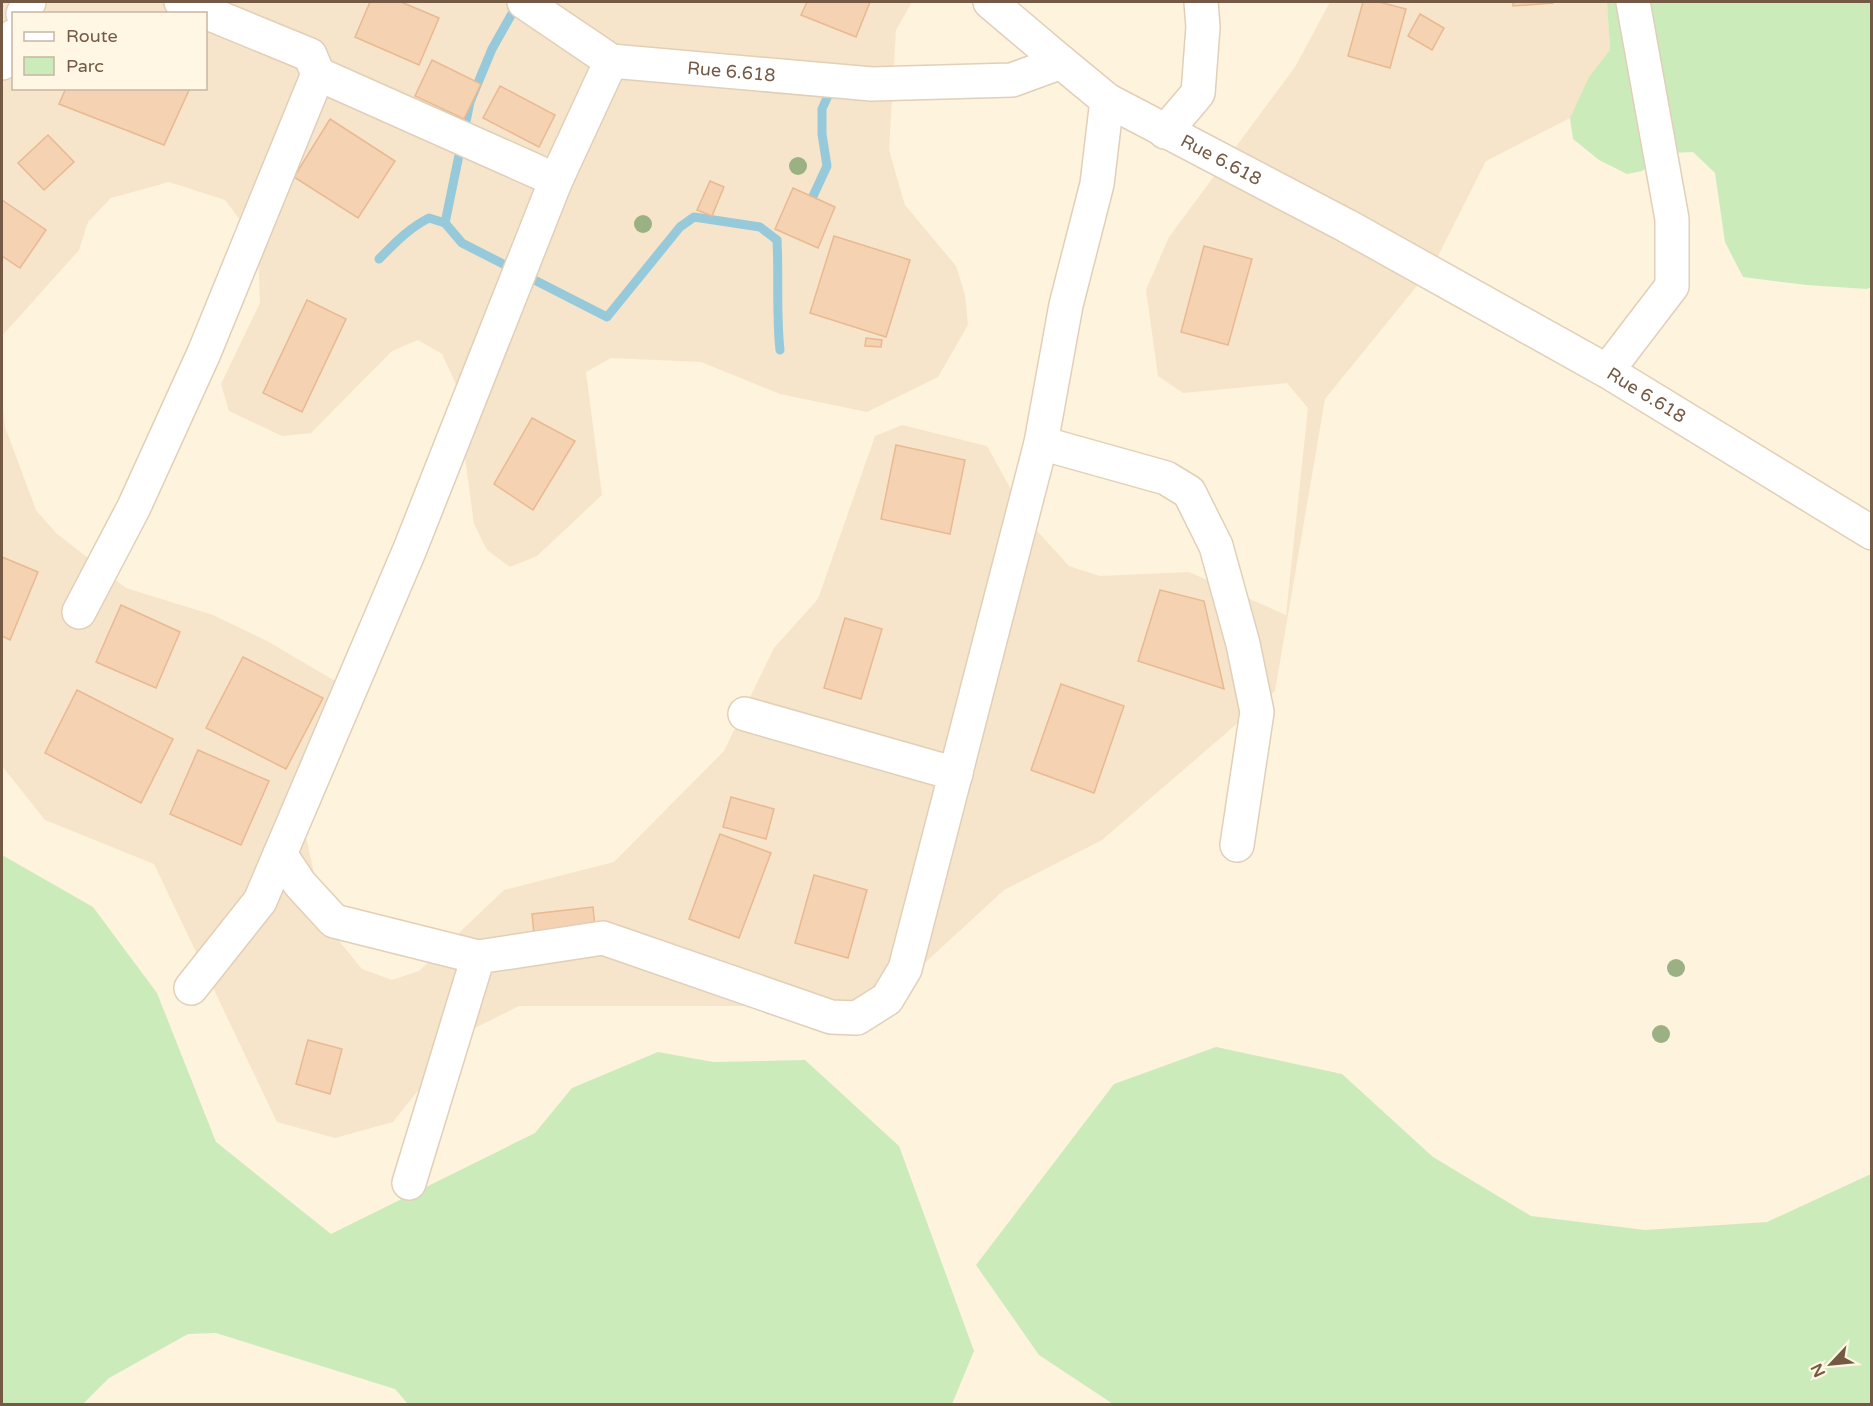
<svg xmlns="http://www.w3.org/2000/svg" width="1873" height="1406" font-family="'Varela Round',sans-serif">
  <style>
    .residential { fill: #f6e5ca; fill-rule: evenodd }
    .green { fill: #cbebbb }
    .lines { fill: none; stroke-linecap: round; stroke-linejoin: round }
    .stream { stroke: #96cada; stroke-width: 9 }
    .building { fill: #f5d2b2; stroke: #e9b991; stroke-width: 1.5 }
    .minor-casing { stroke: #e2cfb8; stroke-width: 36 }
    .minor { stroke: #fff; stroke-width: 33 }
    .tree { fill: #9bb183 }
    .labels { text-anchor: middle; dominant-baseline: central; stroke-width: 4.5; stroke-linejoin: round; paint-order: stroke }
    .street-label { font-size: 18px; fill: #745944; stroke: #fff6e4 }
  </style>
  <rect width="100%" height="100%" fill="#fef3dc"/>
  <path class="residential" d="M2,2H912L896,30L889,150L905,205L956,266L965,295L968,325L938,377L867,412L780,394L701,362L611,358L586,372L602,495L537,556L510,567L487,550L474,524L455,382L442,354L418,340L392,351L311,433L282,436L229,411L221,384L260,303L258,244L225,200L169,182L111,198L88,222L79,250L2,336V397L5,427L36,510L56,533L126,588L213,615L269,642L347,688L305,832L325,924L362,969L392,980L419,971L504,890L614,862L724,751L774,648L818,599L875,436L902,425L987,446L1029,522L1069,566L1100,576L1189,572L1286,615L1308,408L1287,383L1183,393L1158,376L1146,290L1169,237L1295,67L1330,2H1607L1610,50L1590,77L1570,118L1486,161L1433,266L1325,399L1275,691L1102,840L1004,890L878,1006H519L463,1034L393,1122L335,1138L277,1122L154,864L45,820L2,766ZM14,14H206V88H14Z"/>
  <g class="green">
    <path d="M1607,2H1871V287L1867,289L1807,285L1743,277L1725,242L1715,173L1693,152L1669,153L1642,171L1627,174L1599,160L1573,139L1570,118L1589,77L1610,50Z"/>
    <path d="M2,855L93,907L157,993L216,1142L331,1234L535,1133L572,1088L658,1052L713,1062L805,1060L899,1146L974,1351L952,1404H408L395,1389L216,1333L188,1334L109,1378L83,1404H2Z"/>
    <path d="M1216,1047L1342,1074L1433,1157L1531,1216L1645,1230L1767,1222L1871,1174V1404H1113L1039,1355L976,1265L1114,1084Z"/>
  </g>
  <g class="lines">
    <g class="stream">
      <path d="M518,3L492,49L470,102L445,223L462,243L607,317L680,227L694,217L760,227L777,240"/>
      <path d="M808,207L827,166L822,134V109L832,87"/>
      <path d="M777,240C779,277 776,314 780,350"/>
      <path d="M379,259C395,243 409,228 429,218L445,223"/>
    </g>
  </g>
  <g class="building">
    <path d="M370,2H401L439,18L419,65L355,37Z"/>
    <path d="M807,2H870L856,37L801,15Z"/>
    <path d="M1363,2H1379L1406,9L1390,68L1348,56Z"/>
    <path d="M1513,2H1553V3L1513,6Z"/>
    <path d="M1420,14L1444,28L1432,50L1408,36Z"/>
    <path d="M432,60L481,84L464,119L415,96Z"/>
    <path d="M500,86L555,115L539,147L483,118Z"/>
    <path d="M66,88H190L164,145L59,104Z"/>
    <path d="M330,119L395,161L358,218L294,177Z"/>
    <path d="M48,135L74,162L44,190L18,163Z"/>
    <path d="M710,181L724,187L712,216L697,210Z"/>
    <path d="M793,188L835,207L818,248L775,229Z"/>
    <path d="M2,200L46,230L20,268L2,256Z"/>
    <path d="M834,236L910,260L886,337L810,313Z"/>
    <path d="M1204,246L1252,259L1228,345L1181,332Z"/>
    <path d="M307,300L346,319L302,412L263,393Z"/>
    <path d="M866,338L882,340L881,347L865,346Z"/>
    <path d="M532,418L575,441L533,510L494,484Z"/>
    <path d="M896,445L965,460L950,534L881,519Z"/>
    <path d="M2,557L38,572L10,640L2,636Z"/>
    <path d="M1160,590L1204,601L1224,689L1138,661Z"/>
    <path d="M121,605L180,632L156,688L96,662Z"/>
    <path d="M845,618L882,629L861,699L824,688Z"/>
    <path d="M243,657L323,698L286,769L206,728Z"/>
    <path d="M1061,684L1124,706L1094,793L1031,770Z"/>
    <path d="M77,690L173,739L141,803L45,753Z"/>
    <path d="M198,750L269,781L241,845L170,814Z"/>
    <path d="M731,797L774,809L766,839L723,827Z"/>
    <path d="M720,834L771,853L739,938L689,919Z"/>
    <path d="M814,875L867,890L848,958L795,943Z"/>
    <path d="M593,907L596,937L535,944L532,914Z"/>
    <path d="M308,1040L342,1049L330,1094L296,1084Z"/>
  </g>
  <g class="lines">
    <g class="minor-casing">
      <g id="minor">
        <path id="s1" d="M524,2L611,61L872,84L1012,80L1061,62L1107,100L1347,226L1607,371L1872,533"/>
        <path d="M990,2L1061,62"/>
        <path d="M23,14L29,2"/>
        <path d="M2,63L14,36"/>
        <path d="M318,74L556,180"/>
        <path d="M1165,132L1198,93L1203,27L1201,2"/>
        <path d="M1607,371L1672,286V219L1633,2"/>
        <path d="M1041,443L1166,478L1189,492L1216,546L1243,644L1257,712L1237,845"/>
        <path d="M79,612L134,507L204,353L318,74L310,55L181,2"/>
        <path d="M745,714L956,774"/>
        <path d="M280,854L410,549L556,180L611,61"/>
        <path d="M191,988L260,901L280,854L300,884L334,921L478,957L603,938L831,1017L857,1018L887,999L905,969L1041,443L1066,305L1097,184L1107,100"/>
        <path d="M409,1183L478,957"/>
      </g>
    </g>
    <use href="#minor" class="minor"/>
  </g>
  <g class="tree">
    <circle cx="798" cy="166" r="9"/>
    <circle cx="643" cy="224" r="9"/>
    <circle cx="1676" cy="968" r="9"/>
    <circle cx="1661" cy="1034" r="9"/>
  </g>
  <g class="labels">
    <g class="street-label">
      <text stroke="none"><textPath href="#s1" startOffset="226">Rue 6.618</textPath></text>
      <text stroke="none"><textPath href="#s1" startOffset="748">Rue 6.618</textPath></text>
      <text stroke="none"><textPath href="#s1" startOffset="1234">Rue 6.618</textPath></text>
    </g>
  </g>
  <rect width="1873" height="1406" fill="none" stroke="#745944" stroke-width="6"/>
  <rect x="12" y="12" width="195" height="78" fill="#fff6e4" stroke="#c7b7a4" stroke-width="1.5"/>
  <rect x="24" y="32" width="30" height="9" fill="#ffffff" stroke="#c7b7a4" stroke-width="1.5"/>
  <text x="66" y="42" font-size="18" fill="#745944">Route</text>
  <rect x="24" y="57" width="30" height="18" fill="#cbebbb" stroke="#c7b7a4" stroke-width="1.5"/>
  <text x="66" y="72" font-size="18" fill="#745944">Parc</text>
  <g transform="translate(1831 1364) rotate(244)" stroke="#fff6e4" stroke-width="4.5" paint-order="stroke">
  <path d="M0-4.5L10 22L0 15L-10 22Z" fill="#745944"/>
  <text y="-9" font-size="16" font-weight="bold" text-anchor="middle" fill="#745944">N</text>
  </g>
</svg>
